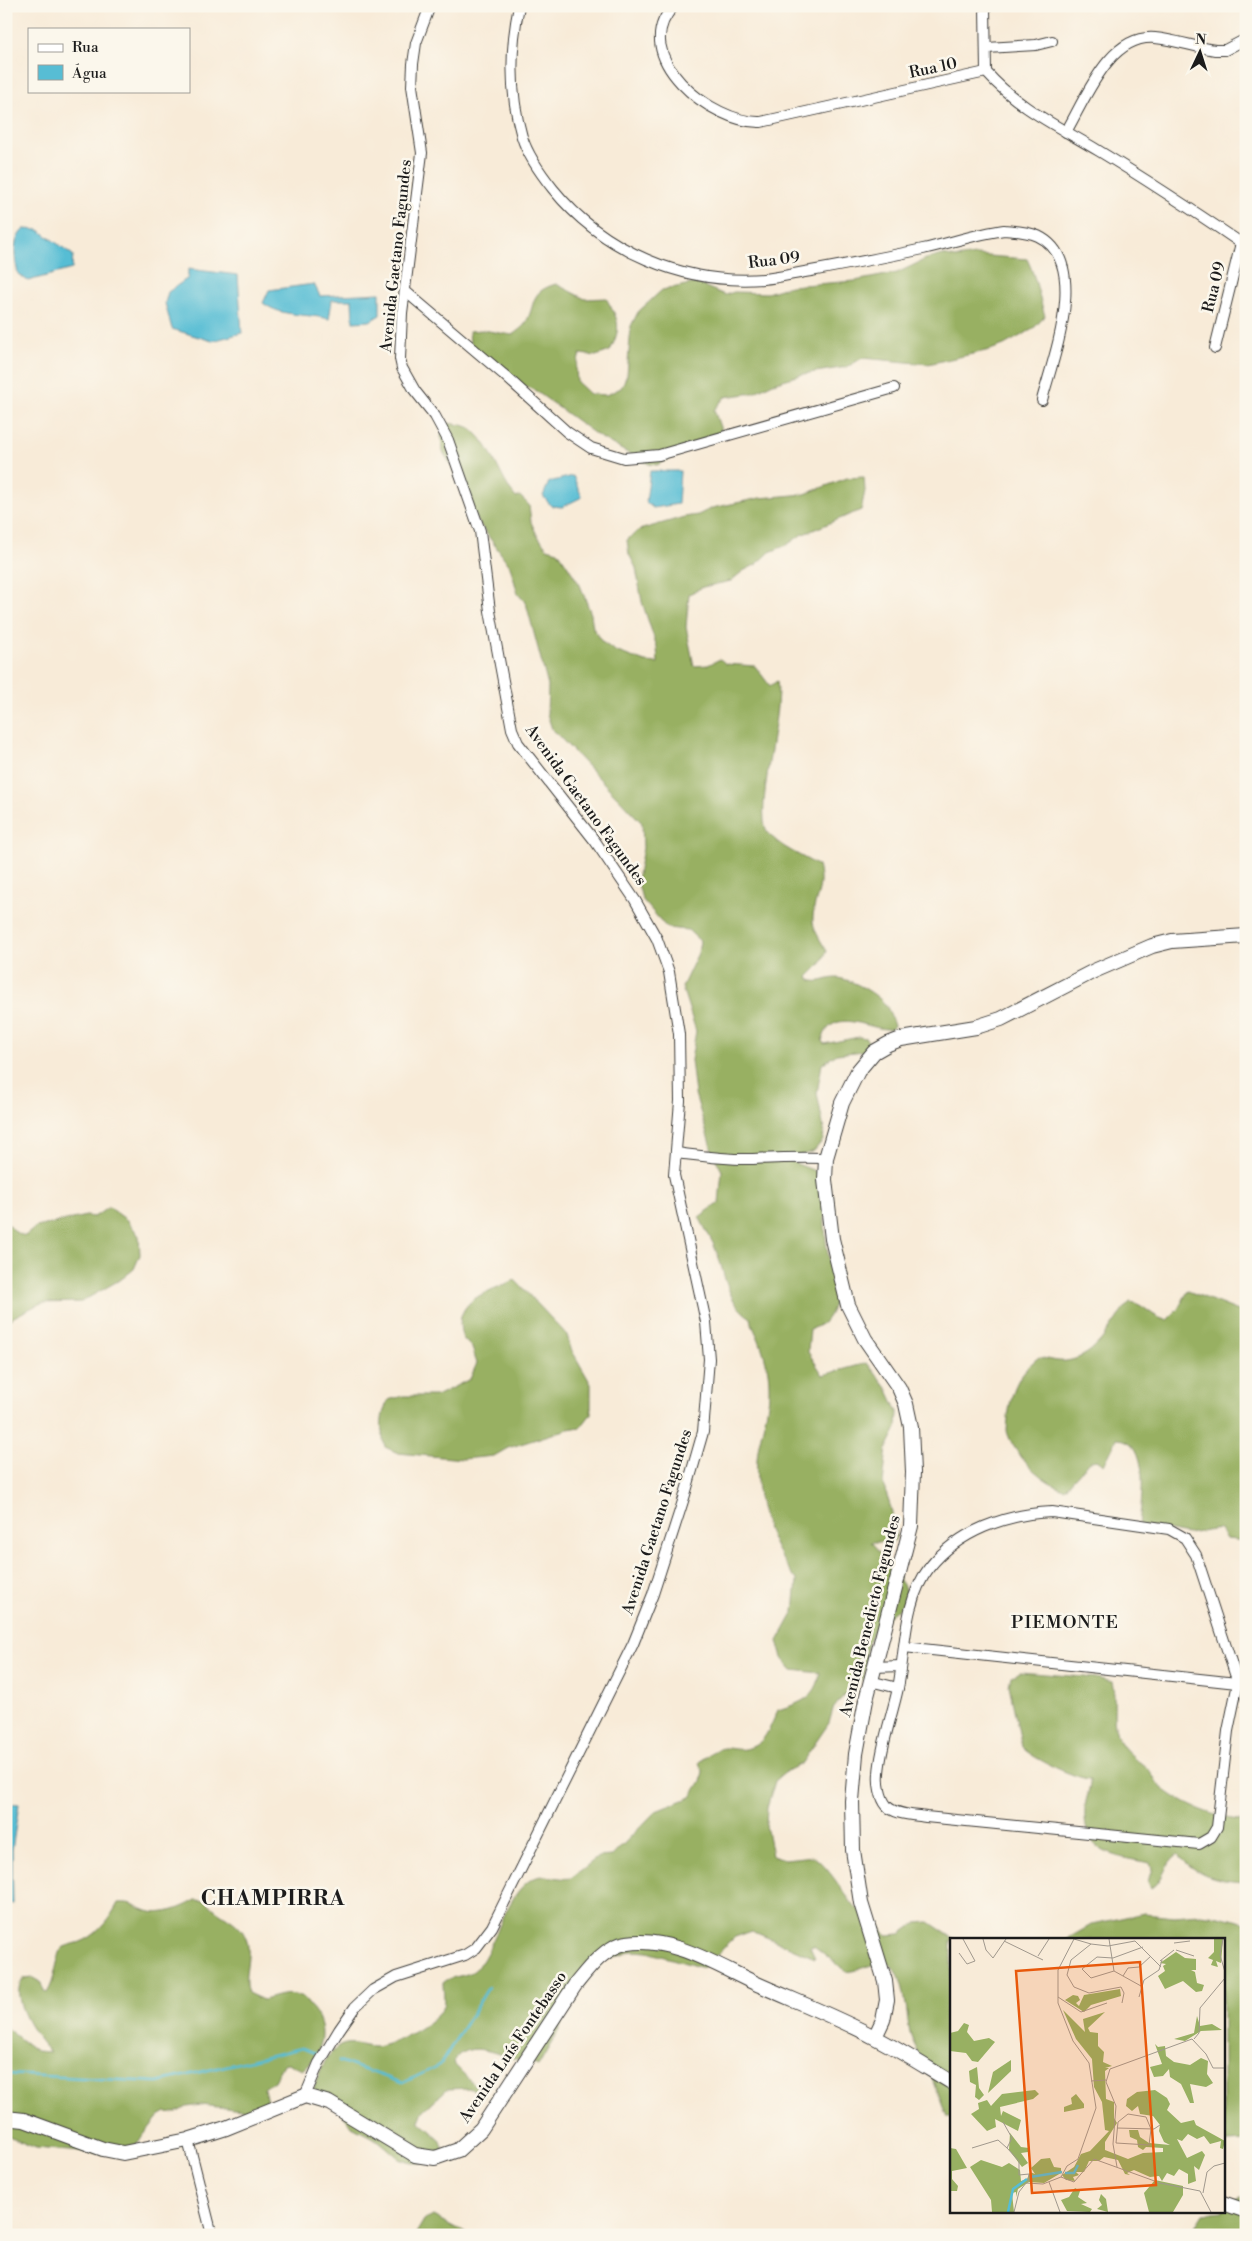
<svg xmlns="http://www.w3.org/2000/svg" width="1252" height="2241" font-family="'Libre Bodoni',serif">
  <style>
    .forest { fill: #98b062; stroke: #5a663f }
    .water { fill: #57bdd4; stroke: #3a6c78 }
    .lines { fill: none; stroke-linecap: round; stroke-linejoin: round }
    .stream { stroke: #57bdd4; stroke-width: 2.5 }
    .street-casing { stroke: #3d3b38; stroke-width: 12 }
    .secondary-casing { stroke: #3d3b38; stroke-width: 16 }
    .street { stroke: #fff; stroke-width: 10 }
    .secondary { stroke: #fff; stroke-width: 14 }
    .labels { text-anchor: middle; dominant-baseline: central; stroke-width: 5; stroke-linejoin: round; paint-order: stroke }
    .street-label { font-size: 16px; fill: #1c1c1c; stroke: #fbf7ec }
    .neighbourhood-label { font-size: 18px; letter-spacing: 1px; fill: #1c1c1c; stroke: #fbf7ec }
    .district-label { font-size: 21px; font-weight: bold; letter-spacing: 1px; fill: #1c1c1c; stroke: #fbf7ec }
    .inset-river { fill: none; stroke: #57bdd4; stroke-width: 2.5 }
    .inset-road { fill: none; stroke: #a0988d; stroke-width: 1 }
    .view { fill: #e8590c; fill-opacity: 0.15; stroke: #e8590c; stroke-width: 2.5 }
    .inset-edge { fill: none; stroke: #1c1c1c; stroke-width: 2.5 }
  </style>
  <rect width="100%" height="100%" fill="#fbf7ec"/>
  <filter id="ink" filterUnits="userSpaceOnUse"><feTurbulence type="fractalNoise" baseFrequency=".02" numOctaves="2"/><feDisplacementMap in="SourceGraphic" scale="10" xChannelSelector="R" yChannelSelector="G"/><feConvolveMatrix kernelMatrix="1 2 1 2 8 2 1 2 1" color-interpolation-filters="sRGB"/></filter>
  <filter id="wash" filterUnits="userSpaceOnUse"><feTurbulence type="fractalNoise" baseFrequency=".0096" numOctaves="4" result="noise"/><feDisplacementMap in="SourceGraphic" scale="20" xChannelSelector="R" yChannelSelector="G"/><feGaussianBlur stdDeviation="1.12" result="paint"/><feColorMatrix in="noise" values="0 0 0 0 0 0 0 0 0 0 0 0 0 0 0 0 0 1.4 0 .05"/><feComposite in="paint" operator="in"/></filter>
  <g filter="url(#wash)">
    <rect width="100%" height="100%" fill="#f8ebd8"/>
    <g class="forest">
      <path d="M943,255L956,258L975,255L1027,259C1036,277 1039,297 1045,316L1033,329L1004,345L990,350L928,364L862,358L847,367L803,374L773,383L753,393L725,397L714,410L721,430L719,434L657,465L649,464L624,451L598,436L533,389L519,385L470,345L469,331L483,330L512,335C516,332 522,328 525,324C537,304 528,292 556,284L585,299L606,298C619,321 622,326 610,351L596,356L580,354L576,368L577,382L590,394L606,395L621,388L627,375L631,326L638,312L662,290L696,283L725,295L734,292L767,293L790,286L855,281L897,273L926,259Z"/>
      <path d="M445,423C454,424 467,424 474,431C493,448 500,479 516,498L520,496L529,505L531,522L537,535L547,548L558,551L580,585L591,614L593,628L602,642L615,651L645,662L658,663L657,647L642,602L636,568L629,554L627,540L639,530L684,517L698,515L712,508L760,498L805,494L847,478L864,477L865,491L861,510L801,535L787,545L770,552L757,564L743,571L731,581L703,587L689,594L686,627L694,666L708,665L720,659L726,664L755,666L770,686L777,681C783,712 754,812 767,831C779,848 802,855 818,866C825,891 812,899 813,922C814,931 822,943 827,951L820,965L808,977L810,980C820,984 826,978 836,978C850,978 880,995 887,1007C890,1013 892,1020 894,1026L891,1029C870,1031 832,1004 822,1041L824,1044L859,1037L866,1038L870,1045L864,1051L837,1054L822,1064L817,1093L824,1130L823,1140L814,1151L787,1160L815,1171L825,1179C825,1199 824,1220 826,1241C829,1269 850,1318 810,1329L808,1352L823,1375L867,1363L887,1388L898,1412L897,1428L887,1448L883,1484L891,1508L896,1538L893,1542H871L884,1557L904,1586L908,1600C897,1611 878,1622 871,1635C865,1646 866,1666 864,1678L845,1694L833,1709L829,1723L801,1764L787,1771L775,1781L767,1808L766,1825L772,1855L785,1859L813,1856C831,1869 840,1890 855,1906C861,1913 871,1917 876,1923C880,1927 883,1931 886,1935L901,1934L916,1923L929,1922L956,1940H951V2117H947C941,2101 936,2085 929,2070C923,2058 913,2046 910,2033C906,2016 906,1970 887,1963C881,1960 857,1971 847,1972L814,1946L810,1947L815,1958L752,1931L735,1937L703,1968L648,1952L632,1951L603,1962L591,1972L570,2001L559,2030L538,2066C530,2062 521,2060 512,2058C493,2053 469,2040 454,2060L455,2065L485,2096L469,2088L447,2089L423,2111L419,2121L440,2139L444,2149L421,2163H411L400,2159L379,2141L352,2127L340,2109L313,2092C317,2077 325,2054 340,2046C353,2040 361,2047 374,2047C390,2047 439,2022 443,2006C445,2000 443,1990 443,1983C452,1974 468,1978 477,1968C496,1947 507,1886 537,1877C547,1874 560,1880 571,1878L598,1857L612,1856L656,1811L691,1797L701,1781L703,1771L699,1763C726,1735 731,1757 754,1746C767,1740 772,1722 778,1710C800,1703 817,1698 820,1673L792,1670L782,1658L778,1641L794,1612L797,1580C767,1544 750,1491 759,1444C763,1424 770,1406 769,1384C769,1370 764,1353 759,1340C756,1332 752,1327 751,1318C727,1303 726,1277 717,1253C713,1241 705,1229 699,1217L719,1203L722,1171L713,1154L695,1094L691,1060L696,1031L682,987L698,953L700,941L688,930L667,928L642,899L637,880L643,848L642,823L552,729L547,714L548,686L526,603L518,594L510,566L478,522L459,479L442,450L441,436Z"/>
      <path d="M109,1207L128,1221L139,1236L140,1255L134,1269L123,1278L81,1302L41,1303L6,1321V1222L17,1233L25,1236L36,1227L86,1216L94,1217Z"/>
      <path d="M515,1280L567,1335L571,1349L591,1384V1414L581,1427L568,1429L508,1448L494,1456L463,1459L398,1453L385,1447C380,1429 380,1417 388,1400L403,1396H436L470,1379L477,1363C475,1359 474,1353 472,1348C469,1344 464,1341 462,1336C451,1299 491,1291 515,1280Z"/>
      <path d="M1188,1291L1246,1314V1541L1226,1539L1219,1529L1187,1534L1139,1525C1141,1502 1152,1439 1117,1439L1104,1465L1097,1460L1090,1461L1065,1489C1042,1483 1013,1454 1007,1431C1009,1400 1013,1377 1039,1357C1047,1359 1058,1362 1066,1361C1099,1357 1110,1323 1130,1302C1144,1303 1153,1319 1167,1320L1178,1309Z"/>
      <path d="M1020,1672L1096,1678L1112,1682C1117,1699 1111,1717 1117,1735C1122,1751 1139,1760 1150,1771C1154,1776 1156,1783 1161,1787C1184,1806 1216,1818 1246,1821V1882C1220,1881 1195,1876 1178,1854C1164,1863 1165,1880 1151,1889L1148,1882L1152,1868L1150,1863C1115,1856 1082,1855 1085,1809C1085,1799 1091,1789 1090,1779C1077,1779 1031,1758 1022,1747L1009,1686L1011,1676Z"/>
      <path d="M196,1900L207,1901C217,1916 239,1919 246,1938C253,1956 241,1975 248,1993L263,2000C275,1997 288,1991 301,1997C304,1998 307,2002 309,2005C330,2025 324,2055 302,2070L288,2063L283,2064L274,2081L264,2088L268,2107L250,2111L201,2105L187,2107L175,2113L166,2112L159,2116L134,2147L103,2154L36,2148L6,2136V2028L36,2051L50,2052C36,2037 8,1998 23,1979L33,1978L42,1983L44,1992L47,1993C56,1979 55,1963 62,1948C69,1944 78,1944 85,1940C99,1933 111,1917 118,1903C135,1902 133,1906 147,1911C163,1916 182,1908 196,1900Z"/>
      <path d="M1144,1913L1175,1916L1200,1914L1219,1916L1246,1923V2142L1228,2143L1223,2146V1940H1065L1093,1924Z"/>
      <path d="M1246,2195V2235H1191L1204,2214L1223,2212V2204Z"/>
      <path d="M433,2216L469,2235H415L424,2220Z"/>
    </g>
    <g class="water">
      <path d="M24,229L39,230L73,255L72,269L28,281L18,274C15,259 11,241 24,229Z"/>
      <path d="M188,269L238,275L242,333L212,341L172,329L165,303L168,292L188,278Z"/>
      <path d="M314,284L320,296L380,293V315L370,321L353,322L352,300H332L329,319C307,313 283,318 263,303L269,290Z"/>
      <path d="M650,471H680L678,504L653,508L646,502Z"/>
      <path d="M573,476L582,497L562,507L551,506L543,496L549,482Z"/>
      <path d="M6,1803L19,1804L12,1850L13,1904L6,1903Z"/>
    </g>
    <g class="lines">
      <g class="stream">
        <path d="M339,2061L403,2083L440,2065L488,1988"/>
        <path d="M6,2074L158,2082L302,2048L315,2053"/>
      </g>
    </g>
  </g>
  <g filter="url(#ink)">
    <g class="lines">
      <g class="street-casing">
        <g id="street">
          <path d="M519,6C510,49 510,95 522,137C528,156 541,174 553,189C603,251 683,285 763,279C779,278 796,273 811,271C849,264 886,257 923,249C950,243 976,234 1004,230C1015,231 1027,231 1038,236C1091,261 1053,358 1042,400"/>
          <path d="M674,6C626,55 712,124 761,122L986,72C1019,109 1058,126 1099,151C1147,180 1194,211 1241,243"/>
          <path d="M985,6L986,72"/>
          <path d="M987,48L1036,45L1052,41"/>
          <path d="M1066,132C1086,98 1109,34 1155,38C1175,40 1195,47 1215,50H1225L1246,39"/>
          <path d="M405,291L503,374L567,432L591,448L624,458L659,455L894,388"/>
          <path d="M1215,348L1241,243L1246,234"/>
          <path d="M676,1153C701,1156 727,1160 753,1159C777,1158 801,1157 826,1158"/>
          <path d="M1052,1512L1169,1529L1185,1538L1196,1555L1238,1683L1228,1731L1217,1827L1211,1837L1199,1844L926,1817C915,1815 895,1815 887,1806C880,1798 878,1783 879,1773C881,1745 892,1716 898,1688C906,1649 903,1602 929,1568C958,1531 1006,1514 1052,1512Z"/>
          <path d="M904,1647L1246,1684"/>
          <path d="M873,1667L901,1666"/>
          <path d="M870,1681L898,1688"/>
          <path d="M305,2096L319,2063L339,2030L355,2007L373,1990L396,1977L465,1955L476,1948L492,1927L633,1644L653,1594L684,1498L703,1432L709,1359L706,1322L674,1175L680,1101L679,1034L669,972L657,939L635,900L595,841L518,743L512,729L490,611L480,531L448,440L435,416L415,391L402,368L400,359L402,313L422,153L412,86L413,64L416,43L430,6"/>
          <path d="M188,2140L212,2235"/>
        </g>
      </g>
      <g class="secondary-casing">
        <g id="secondary">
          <path d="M875,2037L883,2020L887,2000L885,1981L861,1903L853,1850L852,1801L856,1754L866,1700L911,1526L913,1472L911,1427L906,1404L899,1388L865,1339L848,1305L832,1239L825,1180L826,1158L842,1103L858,1071L874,1052L888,1044L901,1039L976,1027L1001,1019L1094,971L1152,946L1172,941L1246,936"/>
          <path d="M6,2118L24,2120L103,2149L123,2153L188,2140L226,2128L305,2096L329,2103L415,2155L435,2158L458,2150L481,2129L575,1985C588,1969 605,1946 627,1943C671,1936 716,1965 755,1983C795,2001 837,2017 876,2038C901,2051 926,2067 951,2082"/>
          <path d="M1223,2203L1246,2211"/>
        </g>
      </g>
      <use href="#street" class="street"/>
      <use href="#secondary" class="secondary"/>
    </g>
  </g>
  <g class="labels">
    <g class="street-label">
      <text transform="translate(933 68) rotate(-12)">Rua 10</text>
      <text transform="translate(396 256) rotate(-84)">Avenida Gaetano Fagundes</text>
      <text transform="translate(774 260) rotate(-7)">Rua 09</text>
      <text transform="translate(1214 287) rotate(-76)">Rua 09</text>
      <text transform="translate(586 805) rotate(54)">Avenida Gaetano Fagundes</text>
      <text transform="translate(657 1522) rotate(-72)">Avenida Gaetano Fagundes</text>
      <text transform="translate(870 1616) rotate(-76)">Avenida Benedicto Fagundes</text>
      <text transform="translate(513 2047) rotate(-56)">Avenida Luís Fontebasso</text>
    </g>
    <g class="neighbourhood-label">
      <text x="1065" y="1622">PIEMONTE</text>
    </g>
    <g class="district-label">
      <text x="273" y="1899">CHAMPIRRA</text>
    </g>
  </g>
  <g transform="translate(950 1938)">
    <rect width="275" height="275" fill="#f8ebd8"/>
    <path d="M264,1H273L271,25L266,23L268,29L261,27L263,22L258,20L264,14ZM226,14L235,20L246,21V32H241L245,34L247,45L254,47L252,53L246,54L233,43L215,51L208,38L215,33L213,28L216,26L210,25ZM170,51L171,58L141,67L134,74L115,62L123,57L128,58L130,62L126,65L129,68L134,57ZM113,72L135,94L133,81L155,74L138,90L140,94L148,95V108L154,114L153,124L162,128L155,130H159L155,133L156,161L164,164V180L167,185L155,204V212L178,221L193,215L213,214V210L196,209L193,212L188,209L187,202L180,199L179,192H188L190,199L199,205L220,207L214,204L209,193L210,187L203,178L190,176L188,168L182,173L176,168L177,161L187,154L205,152L217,160L220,166L217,172L231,185L244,182L246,187L275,203L273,211L270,210L271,203L260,206L254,198L247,201L238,196L232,203L227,201L237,220L252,213L255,217L249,232L244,228L246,243L238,246V236L229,231L224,238L217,235L212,243L209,238L200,239L184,232L177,235L180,237L175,236L168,222L154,219L149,223H139L134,234H126L129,237L123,239L125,243L116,242L112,237L124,229L131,216L140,213L159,193L155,192L152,164L144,149L142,121L126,101ZM247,78L250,88L262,86L272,92L251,93L235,103L224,101L244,95ZM14,85L19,87L17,94L24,103L39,100L45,104L28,124L22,123L16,115L0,113V95L8,93ZM205,106L208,109L215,108L216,118L224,124L240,127L251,120L258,123L257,136L263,145L256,149L240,146L244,165H240L231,146L220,139L219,131L213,138L204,139L200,129L212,126ZM61,122V133L38,155L43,134ZM27,129L29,150L34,157L29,162L25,159L26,147L20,144L19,133ZM85,152L89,156L83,161L50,169L51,178L53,173L71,182L68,193L45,181L46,189L37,193L21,176L29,171L28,165L37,162L41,168L52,156ZM126,156L134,166V170L114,174V169L122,166L121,160ZM60,195L71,209L79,210L78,214L71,215L78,225L72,229L59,212ZM0,210L6,211L17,230L2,233V241L8,248L7,253H0ZM100,220L104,229L111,230V235L94,245L79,244L68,251L66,259V254L62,255L64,274H42L41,262L20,229L31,222L52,229L59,225L70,232L71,243L77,241L80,234L85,236L81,230L91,221ZM205,242L233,248V257L223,274H199L194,255ZM125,250L130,253L128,259L137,265L131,266L142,271L140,274L117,273L111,262L119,259ZM151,256L156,261L158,274L147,271L152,267L149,262Z" fill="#98b062"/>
    <path class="inset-river" d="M115,235H124L128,227M80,239L112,234M58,274L63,251L77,241"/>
    <path class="inset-road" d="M33,1L36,12L43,20L56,1M124,1L141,6M159,1L164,33M273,1L270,17L275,34M54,3L93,22M224,5L240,3M226,12L244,18M9,15L17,26L25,23L13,1M88,18L99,1M210,23L224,12M173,38L178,30L189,29L201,18M191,48L164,33L141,40L132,31L147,19L163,20L193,9M108,59L131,74L157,65M189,59L194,42L209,32L212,22M172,65L174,55L171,49L139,55L124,49L117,37L121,22L141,6L158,8L185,3L211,29M244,101L249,95L250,70L275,40M141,143L156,142M178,176L196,179L201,191L199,207L166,205L168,184ZM53,184L62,200L57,210L69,223V237L79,236L78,244M167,190L204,191L210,187M22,210L48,202L57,210M167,229L163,206L166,168L156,144L160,131L242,101L256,116L263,130H275M111,239L117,228L128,221L146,170L139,125L123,103L108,65V32L124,1M99,244L110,274M253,255L257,234L264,228L275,225M64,274L69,254L76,245L93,246L111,239L124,244L144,221L210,245L250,253L261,274"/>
    <path class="view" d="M190,24L206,247L82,255L66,33Z"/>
    <rect width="275" height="275" class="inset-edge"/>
  </g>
  <rect width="1252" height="2241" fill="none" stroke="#fbf7ec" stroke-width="25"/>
  <rect x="28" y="28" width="162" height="65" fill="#fbf7ec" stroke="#a29f99"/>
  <rect x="38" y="44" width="25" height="8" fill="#ffffff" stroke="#a29f99"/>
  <text x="72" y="52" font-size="15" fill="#1c1c1c">Rua</text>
  <rect x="38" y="65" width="25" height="15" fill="#57bdd4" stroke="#a29f99"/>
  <text x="72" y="78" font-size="15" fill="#1c1c1c">Água</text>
  <g transform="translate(1200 52) rotate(4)" stroke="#fbf7ec" stroke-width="4" paint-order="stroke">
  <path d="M0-4L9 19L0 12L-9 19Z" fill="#1c1c1c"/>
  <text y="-8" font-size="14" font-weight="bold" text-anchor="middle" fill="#1c1c1c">N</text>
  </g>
</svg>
